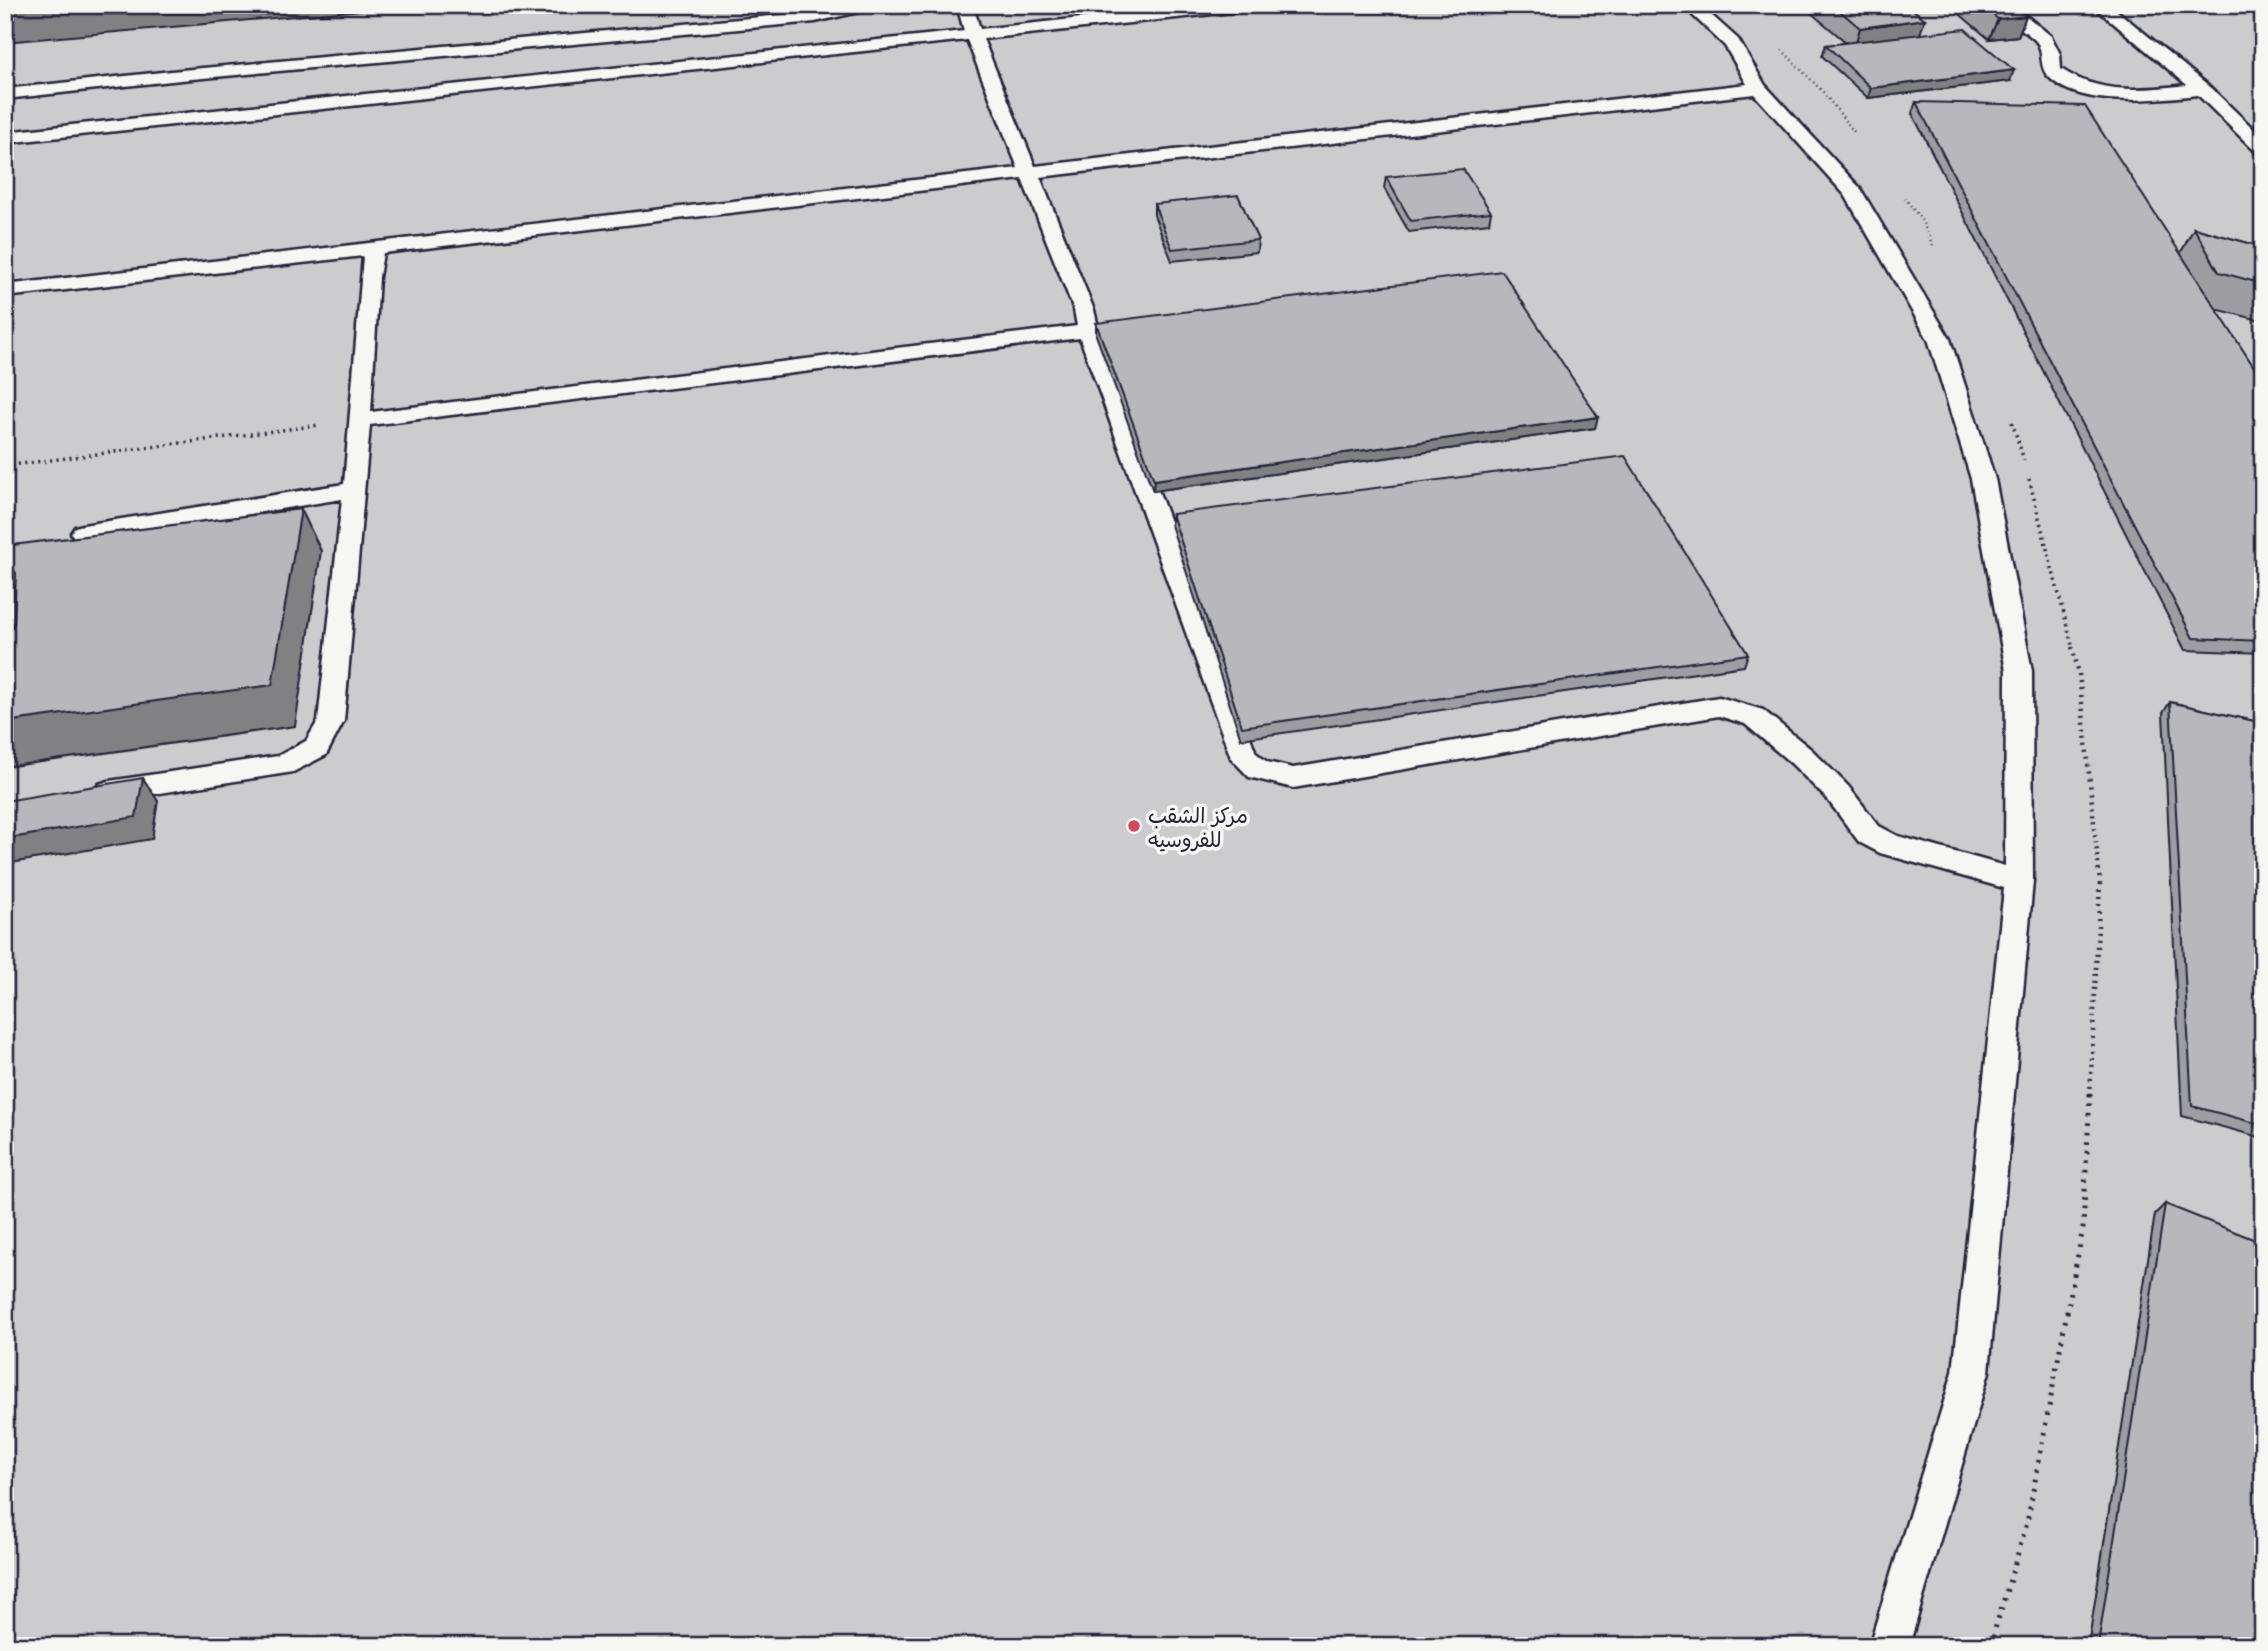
<svg xmlns="http://www.w3.org/2000/svg" width="2268" height="1651" font-family="Mali,'Playpen Sans Arabic',sans-serif">
  <style>
    .green { fill: #ccccce; stroke: #777784; stroke-width: 2 }
    .lines { fill: none; stroke-linecap: round; stroke-linejoin: round }
    .lane-casing { stroke: #22223b; stroke-width: 5 }
    .path-far3 { stroke: #22223b; stroke-width: 2.5; stroke-dasharray: 1 3.5; stroke-linecap: butt }
    .path-far2 { stroke: #22223b; stroke-width: 3.5; stroke-dasharray: 2 4.5; stroke-linecap: butt }
    .path-far1 { stroke: #22223b; stroke-width: 4.5; stroke-dasharray: 2 5; stroke-linecap: butt }
    .path { stroke: #22223b; stroke-width: 5; stroke-dasharray: 2.5 7; stroke-linecap: butt }
    .lane { fill: #f6f6f2; fill-rule: evenodd }
    .wall { fill: #9e9ea2; stroke: #22223b; stroke-width: 2 }
    .shaded-wall { fill: #818184; stroke: #22223b; stroke-width: 2 }
    .building { fill: #b8b8bc; stroke: #22223b; stroke-width: 2 }
    .poi-dot { fill: #d1495b; stroke: #f6f6f2; stroke-width: 2.5 }
    .labels { text-anchor: middle; dominant-baseline: central; stroke-width: 7; stroke-linejoin: round; paint-order: stroke }
    .poi-label { font-size: 21px; fill: #22223b; stroke: #f6f6f2; text-anchor: start }
  </style>
  <rect width="100%" height="100%" fill="#e9e9e7"/>
  <filter id="ink" filterUnits="userSpaceOnUse"><feTurbulence type="fractalNoise" baseFrequency=".0143" numOctaves="2"/><feDisplacementMap in="SourceGraphic" scale="14" xChannelSelector="R" yChannelSelector="G"/><feConvolveMatrix kernelMatrix="1 2 1 2 8 2 1 2 1" color-interpolation-filters="sRGB"/></filter>
  <g filter="url(#ink)">
    <rect class="green" x="5" y="5" width="2258" height="1641"/>
    <g class="lines">
      <g class="lane-casing">
        <g id="lane">
          <path d="M844,5H874L872,9L815,22L181,80L5,99V89L181,70L815,12Z"/>
          <path d="M957,5H973L980,29L1201,5H1258L1250,10L983,39L1035,166L1747,84L1725,46L1682,5H1700L1738,39L1765,85L1860,188L1950,339L1995,479L2032,671L2033,881L1989,1372L1909,1646H1869L1953,1372L2004,888L1880,853L1859,842L1828,800L1792,764L1745,724L1719,716L1293,788L1249,777L1231,758L1080,338L370,425L344,721L326,755L293,772L109,801L99,798L95,791L99,784L109,781L278,756L306,741L318,721L342,499L83,541L75,539L71,533L75,527L83,525L344,484L363,256L5,297V285L1018,168L967,40L5,143V132L964,31ZM1754,94L1845,195L1928,339L1971,479L2006,671L2005,866L1898,836L1879,826L1848,786L1812,750L1763,710L1719,697L1293,768L1267,762L1256,753L1099,331L1094,310L1040,177ZM1022,179L1074,310L1077,326L371,412L379,277L383,253Z"/>
          <path d="M1994,5H2013L2051,36L2060,54L2061,69C2100,95 2143,90 2187,85L2092,5H2110L2208,85L2263,138V154L2256,152L2198,95C2157,99 2078,110 2047,75C2038,64 2045,50 2035,40C2022,28 2005,19 1994,5Z"/>
        </g>
      </g>
      <g class="path-far3">
        <path d="M1782,50L1823,92L1855,133"/>
        <path d="M1905,198L1922,221L1934,248"/>
      </g>
      <g class="path-far2">
        <path d="M2012,422L2024,460"/>
        <path d="M5,466L320,425"/>
        <path d="M2029,479L2073,649"/>
      </g>
      <path class="path-far1" d="M2072,647L2079,673L2100,883L2090,1096"/>
      <path class="path" d="M1990,1646L2027,1523L2083,1228L2090,1094"/>
      <use href="#lane" class="lane"/>
    </g>
    <g class="wall">
      <path d="M1812,5H1907L1920,34L2010,81L1868,98L1822,56L1826,45L1847,43L1810,12Z"/>
      <path d="M1949,5H2013L2026,16L2018,36L1989,39Z"/>
      <path d="M1916,102L2180,254L2194,228L2263,247V321L2216,309L2260,377L2263,373V653L2185,650L1912,113Z"/>
      <path d="M1386,177L1491,212L1489,223L1409,232L1384,188Z"/>
      <path d="M1154,204L1258,240L1257,252L1172,261L1154,215Z"/>
      <path d="M1096,323L1595,428L1153,491L1096,335Z"/>
      <path d="M1172,514L1748,654L1744,666L1241,739L1171,525Z"/>
      <path d="M2170,702L2263,723V1138L2182,1116L2163,713Z"/>
      <path d="M2165,1204L2263,1646H2088L2155,1214Z"/>
    </g>
    <g class="shaded-wall">
      <path d="M5,5H418L5,42Z"/>
      <path d="M2026,16L2018,36L1989,39L1998,19Z"/>
      <path d="M1925,19L1918,40L1854,49L1860,28Z"/>
      <path d="M2014,70L2010,81L1868,98L1871,88Z"/>
      <path d="M1598,417L1595,428L1153,491L1154,480Z"/>
      <path d="M301,509L321,551L295,726L5,767V632L11,582L39,624Z"/>
      <path d="M143,778L158,801L152,839L5,864V839Z"/>
    </g>
    <g class="building">
      <path d="M1833,5H1907L1925,19L1860,28Z"/>
      <path d="M1981,5H2013L2026,16L1998,19Z"/>
      <path d="M1965,29L2014,70L1871,88L1826,45Z"/>
      <path d="M1916,102L2085,106L2263,381V641L2193,638Z"/>
      <path d="M1463,169L1491,212L1411,221L1386,177Z"/>
      <path d="M1238,195L1258,240L1172,249L1154,204Z"/>
      <path d="M2194,228L2263,247V284L2219,272Z"/>
      <path d="M1502,271L1598,417L1154,480L1096,323Z"/>
      <path d="M1625,456L1748,654L1242,727L1172,514Z"/>
      <path d="M301,509L272,685L5,722V644L14,623L16,573L5,557V546Z"/>
      <path d="M5,575L11,582L9,625L5,632Z"/>
      <path d="M2170,702L2263,723V1125L2192,1106Z"/>
      <path d="M143,778L136,817L5,839V801Z"/>
      <path d="M2165,1204L2263,1243V1646H2098Z"/>
    </g>
  </g>
  <circle class="poi-dot" cx="1134" cy="826" r="7"/>
  <g class="labels">
    <g class="poi-label">
      <text x="1148" y="814">مركز الشقب<tspan x="1148" dy="24">للفروسيه</tspan></text>
    </g>
  </g>
  <rect width="2268" height="1651" fill="none" stroke="#f6f6f2" stroke-width="28"/>
  <rect x="14" y="14" width="2240" height="1623" fill="none" stroke="#22223b" stroke-width="2.5" filter="url(#ink)"/>
</svg>
